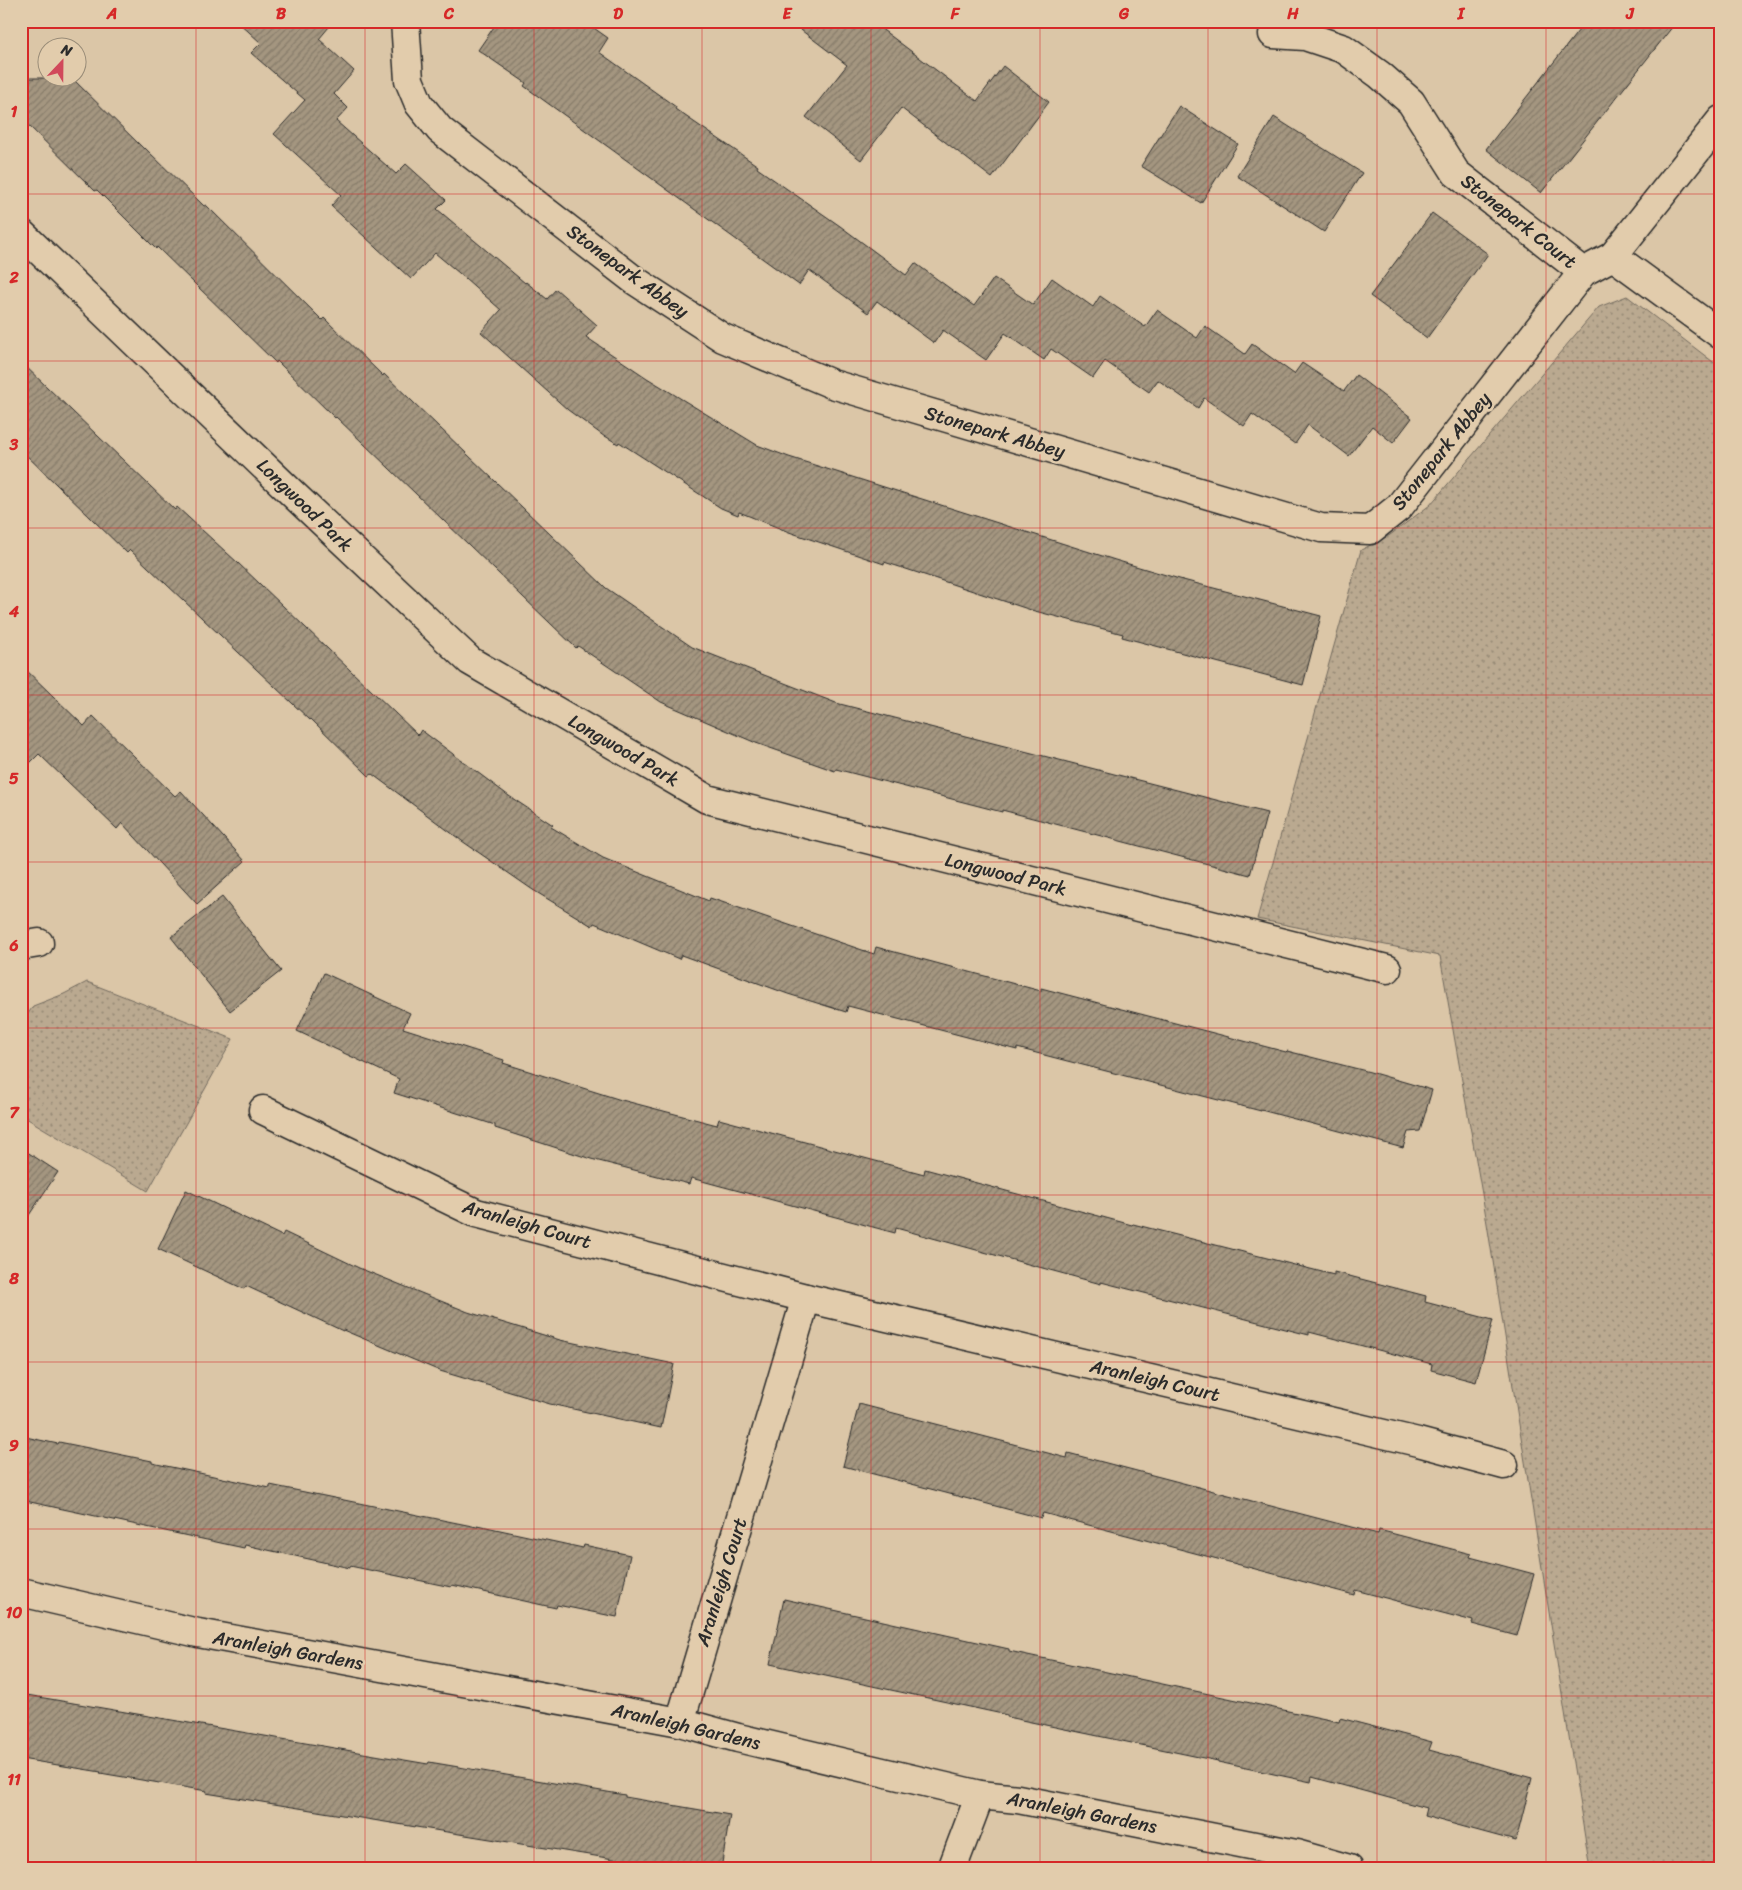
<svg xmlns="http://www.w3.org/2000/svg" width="1742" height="1890" font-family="Sriracha,sans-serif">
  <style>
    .grass { fill: url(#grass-dots); stroke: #726a5e }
    .building { fill: url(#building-hatch); stroke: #2b2b2b }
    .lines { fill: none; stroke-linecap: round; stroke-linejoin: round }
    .street-casing { stroke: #2b2b2b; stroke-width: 31 }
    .street { stroke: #e2ccac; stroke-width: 28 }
    .grid { fill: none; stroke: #d62828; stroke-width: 1; stroke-opacity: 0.55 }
    .labels { text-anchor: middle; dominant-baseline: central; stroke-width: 5; stroke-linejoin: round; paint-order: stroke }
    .street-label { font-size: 19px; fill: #2b2b2b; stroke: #e2ccac }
    .neatline { fill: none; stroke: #d62828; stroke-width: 2 }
    .grid-label { font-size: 16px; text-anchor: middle; font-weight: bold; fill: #d62828 }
  </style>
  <defs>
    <pattern id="grass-dots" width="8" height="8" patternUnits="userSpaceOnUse" patternTransform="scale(1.25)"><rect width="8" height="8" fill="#baa990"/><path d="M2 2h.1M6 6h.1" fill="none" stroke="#978a76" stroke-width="1.8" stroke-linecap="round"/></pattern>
    <pattern id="building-hatch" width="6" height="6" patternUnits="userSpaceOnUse" patternTransform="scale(1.25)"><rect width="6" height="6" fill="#a49680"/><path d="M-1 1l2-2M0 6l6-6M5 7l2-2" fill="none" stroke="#867b69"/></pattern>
  </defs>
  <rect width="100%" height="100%" fill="#dbc6a7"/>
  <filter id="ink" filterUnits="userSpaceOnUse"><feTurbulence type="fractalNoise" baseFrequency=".02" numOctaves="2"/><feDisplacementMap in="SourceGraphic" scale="10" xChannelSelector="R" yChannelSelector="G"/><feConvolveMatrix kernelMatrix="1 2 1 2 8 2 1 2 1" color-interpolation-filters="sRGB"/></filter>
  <g filter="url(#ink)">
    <g class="grass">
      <path d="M1627,296L1721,368V1869H1590L1485,1211L1440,956L1257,919L1361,550L1390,535L1430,505L1599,307Z"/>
      <path d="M87,982L233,1039L148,1191L21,1115V1025L33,1006L64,994Z"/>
    </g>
    <g class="building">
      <path d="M237,21H334L319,39L354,71L334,94L348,108L336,121L396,174L406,164L446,200L437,209L525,283L526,282L547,299L556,289L597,325L586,337L647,378L757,445L789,457L1115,560L1183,580L1321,616L1303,685L1122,637L1123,634L1031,610L903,568L884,562V564L789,532L739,512L738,515L721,508L619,442L618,444L605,436V437L568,410L481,332L501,310L465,278L435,253L411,279L331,206L341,195L274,134L305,100L251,53L261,43Z"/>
      <path d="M498,21H584L608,38L599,52L676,107L675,109L758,166L757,168L840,226L906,275L915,263L974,306L994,278L1033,305L1052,278L1093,307L1100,296L1145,327L1157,310L1197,338L1205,326L1245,354L1252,344L1294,374L1302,363L1344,391L1356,375L1412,418L1393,443L1372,426L1349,456L1308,425L1295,444L1252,414L1244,426L1204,398L1198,408L1158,380L1149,392L1105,361L1093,378L1051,349L1044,360L1005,333L986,360L943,330L934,343L877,301L868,313L809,270L799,285L524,86L526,83L478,50Z"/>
      <path d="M789,21H871L977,101L1003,66L1049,102L992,178L901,108L861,160L806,117L847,65Z"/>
      <path d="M1586,21H1677L1541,193L1486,149Z"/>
      <path d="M21,78H72L144,149L145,148L204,206L206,205L322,320L324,318L383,376L384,374L606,588L692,647L836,703L1267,813L1250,875L1002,810V812L836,769L835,771L756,743L661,702L578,646L576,648L336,417L335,418L277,361L276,363L157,247L156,249L97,190L95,191L21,118Z"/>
      <path d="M1179,106L1238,144L1201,203L1141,166Z"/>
      <path d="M1274,117L1362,173L1324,232L1237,176Z"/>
      <path d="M1432,213L1488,254L1427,338L1370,296Z"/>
      <path d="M21,362L175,510L177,507L238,563L418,735L421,730L509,796L553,825L551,827L603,858L709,901L710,898L874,954L876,947L1041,991V988L1286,1052L1287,1051L1370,1072L1432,1090L1420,1131L1408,1132L1403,1148L1261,1110V1111L1017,1048V1050L848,1006L846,1012L788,994L681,955L679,959L594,923L592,926L533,890L462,841L372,774L369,776L311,719L310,720L130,550L127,553L21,450Z"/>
      <path d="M21,665L84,726L93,716L175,796L181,791L245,861L197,904L122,823L117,829L39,754L21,772Z"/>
      <path d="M222,897L281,971L230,1011L171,937Z"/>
      <path d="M324,973L410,1013L403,1028L504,1060L503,1063L618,1099L717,1125L719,1119L924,1174L925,1169L1132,1225L1133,1224L1334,1275V1272L1426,1296L1425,1302L1493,1320L1476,1382L1431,1370L1432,1364L1309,1332V1335L1101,1282V1284L896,1228L895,1233L691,1178L689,1184L591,1159L495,1128V1125L394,1093L399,1079L297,1031Z"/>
      <path d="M21,1148L58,1172L21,1227Z"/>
      <path d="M186,1190L282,1236L284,1232L359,1268L468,1312L560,1340L674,1364L661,1428L550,1404L440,1371L343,1330V1331L246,1286L244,1289L158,1249Z"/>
      <path d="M859,1404L1067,1458L1068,1453L1378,1534L1379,1530L1471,1554L1470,1557L1534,1574L1517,1636L1472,1624L1473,1621L1355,1590L1354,1595L1043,1513L1041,1518L843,1466Z"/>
      <path d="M21,1436L58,1444L59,1442L152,1461V1463L270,1488V1485L477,1527V1525L583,1548L584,1545L630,1555L617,1617L557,1605L556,1608L452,1585L451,1587L350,1566V1568L245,1545L244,1548L21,1500Z"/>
      <path d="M784,1599L1009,1649V1651L1339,1722L1340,1718L1432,1742L1429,1750L1532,1778L1516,1841L1424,1816L1426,1808L1312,1777L1311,1782L1218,1762V1761L1007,1717V1715L770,1664Z"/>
      <path d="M21,1694L369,1754L428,1764L429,1762L625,1795V1797L730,1815L721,1869H662L626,1863V1861L206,1793L207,1791L100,1773L101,1772L21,1759Z"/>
    </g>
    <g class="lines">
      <g class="street-casing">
        <g id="street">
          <path d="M405,21L409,80L419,104L440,130L634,280L723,338L832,384L1321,528L1370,530L1399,507L1583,272L1613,256L1721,120"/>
          <path d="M1273,34L1305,36L1344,49L1380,75L1411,102L1456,173L1583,272"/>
          <path d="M21,233L294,495L470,661L707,799L1387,969"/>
          <path d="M1613,256L1721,335"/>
          <path d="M21,946L39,943"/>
          <path d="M263,1110L476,1213L806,1298L1418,1442L1504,1465"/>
          <path d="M21,1592L198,1633L680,1722L738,1738L980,1795L1018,1799L1296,1854L1349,1869"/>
          <path d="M680,1722L806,1298"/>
          <path d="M952,1869L980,1795"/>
        </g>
      </g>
      <use href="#street" class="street"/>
    </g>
  </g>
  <path class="grid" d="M196,21V1869M365,21V1869M534,21V1869M702,21V1869M871,21V1869M1040,21V1869M1208,21V1869M1377,21V1869M1546,21V1869M21,194H1721M21,361H1721M21,528H1721M21,695H1721M21,862H1721M21,1028H1721M21,1195H1721M21,1362H1721M21,1529H1721M21,1696H1721"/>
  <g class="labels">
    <g class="street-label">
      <text transform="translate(1519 221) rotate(38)">Stonepark Court</text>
      <text transform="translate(628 271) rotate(36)">Stonepark Abbey</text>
      <text transform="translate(995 432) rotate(16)">Stonepark Abbey</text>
      <text transform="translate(1441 451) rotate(-51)">Stonepark Abbey</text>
      <text transform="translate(305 505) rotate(44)">Longwood Park</text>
      <text transform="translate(624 750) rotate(30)">Longwood Park</text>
      <text transform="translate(1006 874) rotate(14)">Longwood Park</text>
      <text transform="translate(527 1224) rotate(16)">Aranleigh Court</text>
      <text transform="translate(1155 1380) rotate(13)">Aranleigh Court</text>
      <text transform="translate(721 1582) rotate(-73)">Aranleigh Court</text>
      <text transform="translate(288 1650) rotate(10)">Aranleigh Gardens</text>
      <text transform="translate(686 1726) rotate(13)">Aranleigh Gardens</text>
      <text transform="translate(1082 1812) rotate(11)">Aranleigh Gardens</text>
    </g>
  </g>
  <rect width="1742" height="1890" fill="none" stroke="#e2ccac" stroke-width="55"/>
  <g transform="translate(62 62) rotate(22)"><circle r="24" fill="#e2ccac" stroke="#998c78"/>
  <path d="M0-4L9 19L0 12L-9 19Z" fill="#d1495b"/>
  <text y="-8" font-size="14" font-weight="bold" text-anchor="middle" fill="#2b2b2b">N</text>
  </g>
  <rect x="28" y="28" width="1686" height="1834" class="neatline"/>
  <g class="grid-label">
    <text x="112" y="19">A</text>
    <text x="281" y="19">B</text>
    <text x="449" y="19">C</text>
    <text x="618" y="19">D</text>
    <text x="787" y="19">E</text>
    <text x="955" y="19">F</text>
    <text x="1124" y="19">G</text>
    <text x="1293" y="19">H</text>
    <text x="1461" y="19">I</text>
    <text x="1630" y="19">J</text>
    <text x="14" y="117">1</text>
    <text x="14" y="283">2</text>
    <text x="14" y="450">3</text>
    <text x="14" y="617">4</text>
    <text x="14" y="784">5</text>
    <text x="14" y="951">6</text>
    <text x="14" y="1118">7</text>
    <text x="14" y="1284">8</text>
    <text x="14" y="1451">9</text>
    <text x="14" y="1618">10</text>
    <text x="14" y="1785">11</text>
  </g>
</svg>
